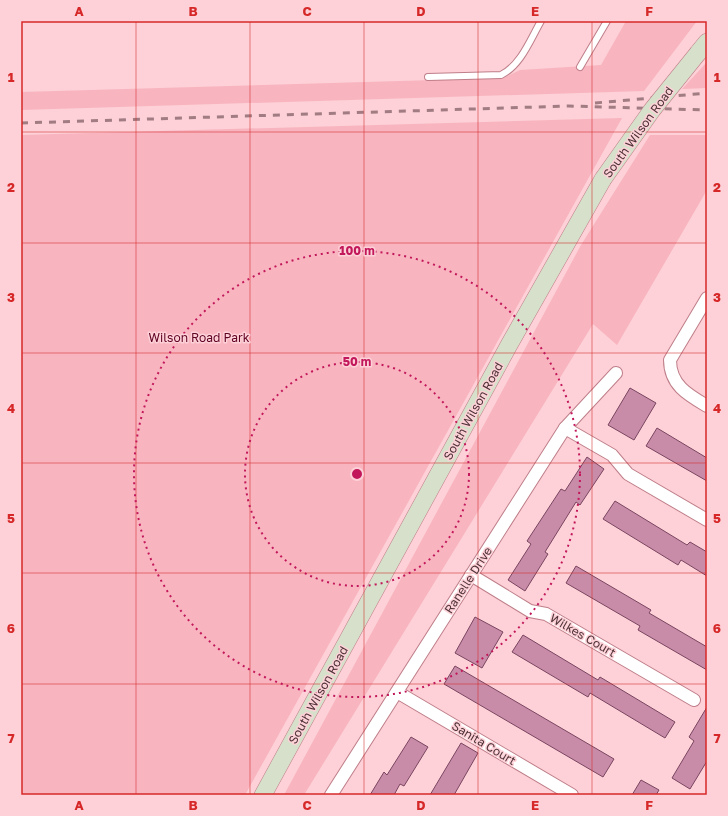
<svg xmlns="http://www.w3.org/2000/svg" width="728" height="816" font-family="'Golos Text',sans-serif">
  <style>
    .green { fill: #f8b4bf }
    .building { fill: #c88ca9; stroke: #7a4560 }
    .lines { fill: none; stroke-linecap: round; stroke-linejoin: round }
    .service-casing { stroke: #bf7e89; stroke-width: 8 }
    .minor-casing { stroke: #bf7e89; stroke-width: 14 }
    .secondary-casing { stroke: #bf7e89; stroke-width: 18 }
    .service { stroke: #fff; stroke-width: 6 }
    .minor { stroke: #fff; stroke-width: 12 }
    .secondary { stroke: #d6e0ca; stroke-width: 17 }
    .rail { stroke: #a17d83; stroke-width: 3; stroke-dasharray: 7 7; stroke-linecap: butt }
    .secondary-bridge-casing { stroke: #bf7e89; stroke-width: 18; stroke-linecap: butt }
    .secondary-bridge { stroke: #d6e0ca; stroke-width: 17 }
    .grid { fill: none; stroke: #d62828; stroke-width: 1; stroke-opacity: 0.55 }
    .ring { fill: none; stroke: #c2185b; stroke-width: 2; stroke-dasharray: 2 4 }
    .labels { text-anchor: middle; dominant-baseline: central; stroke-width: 3; stroke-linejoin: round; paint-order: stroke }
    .street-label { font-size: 12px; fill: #4f3338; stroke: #fdd1d7 }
    .park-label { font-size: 12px; fill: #600224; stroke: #fdd1d7 }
    .centre { fill: #c2185b; stroke: #fdd1d7; stroke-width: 2 }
    .ring-label { font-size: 12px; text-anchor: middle; font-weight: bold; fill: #c2185b; stroke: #fdd1d7; stroke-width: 3; stroke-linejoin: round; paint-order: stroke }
    .neatline { fill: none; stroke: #d62828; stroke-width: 1.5 }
    .grid-label { font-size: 13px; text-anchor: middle; font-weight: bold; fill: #d62828 }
  </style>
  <rect width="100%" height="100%" fill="#fdd1d7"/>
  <g class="green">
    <path d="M626,21H697L644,91L21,110V92L503,78L520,70L601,65Z"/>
    <path d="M707,62V88L682,89Z"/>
    <path d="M622,118L245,795H21V135Z"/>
    <path d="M650,135H707V190L617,345L593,324L304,795H284L581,245Z"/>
  </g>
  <g class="building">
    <path d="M630,388L656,403L634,440L608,425Z"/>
    <path d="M657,428L707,458V481L646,446Z"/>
    <path d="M587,457L604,469L580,505L576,502L545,552L548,554L525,591L508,580L531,544L527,541L561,489L565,491Z"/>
    <path d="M615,501L687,545L690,542L707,552V576L681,560L678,565L603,519Z"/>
    <path d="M576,566L651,610L649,613L707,647V670L638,630L640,626L566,583Z"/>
    <path d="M475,617L503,632L482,668L455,653Z"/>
    <path d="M523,635L598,680L600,677L675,722L665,738L590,693L588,697L512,652Z"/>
    <path d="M455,666L614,759L603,777L444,684Z"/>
    <path d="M707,707V761L690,789L672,778L694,741L689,737Z"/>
    <path d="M411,737L428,747L404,786L400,784L394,795H370L384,772L387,775Z"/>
    <path d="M461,743L478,753L454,795H430Z"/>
    <path d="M641,780L659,790L656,795H632Z"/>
  </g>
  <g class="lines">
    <g class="service-casing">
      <g id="service">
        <path d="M580,67L607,21"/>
        <path d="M428,77L501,75C521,65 530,40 541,21"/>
      </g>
    </g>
    <g class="minor-casing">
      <g id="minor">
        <path d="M707,298L670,360C670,385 688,395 707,406"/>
        <path d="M565,428L612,455L628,474L707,520"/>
        <path d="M471,575L530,611L546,614L694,700"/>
        <path d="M397,692L572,795"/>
        <path d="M331,795L565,428L616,373"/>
      </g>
    </g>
    <g class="secondary-casing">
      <g id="secondary">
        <path d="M698,53L707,42"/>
        <path d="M263,795L509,345L603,179"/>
      </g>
    </g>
    <use href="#service" class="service"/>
    <use href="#minor" class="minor"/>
    <use href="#secondary" class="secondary"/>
    <g class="rail">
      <path d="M595,103L707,93"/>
      <path d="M21,123L569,106L707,110"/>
    </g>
    <g class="secondary-bridge-casing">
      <path id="secondary-bridge" d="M603,179L652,110L698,53"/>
    </g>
    <use href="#secondary-bridge" class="secondary-bridge"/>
  </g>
  <path class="grid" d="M136,21V795M250,21V795M364,21V795M478,21V795M592,21V795M21,132H707M21,243H707M21,353H707M21,463H707M21,573H707M21,684H707"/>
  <g class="ring">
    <circle cx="357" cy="474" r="112"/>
    <circle cx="357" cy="474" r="223"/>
  </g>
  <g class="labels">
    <g class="street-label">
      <text transform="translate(638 132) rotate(-54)">South Wilson Road</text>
      <text transform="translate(473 411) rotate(-61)">South Wilson Road</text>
      <text transform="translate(468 580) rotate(-57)">Ranelle Drive</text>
      <text transform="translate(583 635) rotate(30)">Wilkes Court</text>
      <text transform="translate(318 695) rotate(-61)">South Wilson Road</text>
      <text transform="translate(484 743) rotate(31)">Sanita Court</text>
    </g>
    <g class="park-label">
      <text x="199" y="337">Wilson Road Park</text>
    </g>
  </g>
  <circle cx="357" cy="474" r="6" class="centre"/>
  <g class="ring-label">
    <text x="357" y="255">100 m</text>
    <text x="357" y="366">50 m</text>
  </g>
  <rect width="728" height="816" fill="none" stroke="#fdd1d7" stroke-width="44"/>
  <rect x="22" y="22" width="684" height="772" class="neatline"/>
  <g class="grid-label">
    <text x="79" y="16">A</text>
    <text x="193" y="16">B</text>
    <text x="307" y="16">C</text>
    <text x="421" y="16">D</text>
    <text x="535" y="16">E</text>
    <text x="649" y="16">F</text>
    <text x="11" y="82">1</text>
    <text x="717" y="82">1</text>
    <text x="11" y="192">2</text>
    <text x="717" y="192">2</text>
    <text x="11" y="302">3</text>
    <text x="717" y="302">3</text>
    <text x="11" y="413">4</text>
    <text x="717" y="413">4</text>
    <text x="11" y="523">5</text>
    <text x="717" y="523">5</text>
    <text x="11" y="633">6</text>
    <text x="717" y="633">6</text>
    <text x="11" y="743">7</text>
    <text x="717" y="743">7</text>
    <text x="79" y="810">A</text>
    <text x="193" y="810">B</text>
    <text x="307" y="810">C</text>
    <text x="421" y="810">D</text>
    <text x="535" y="810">E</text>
    <text x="649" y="810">F</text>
  </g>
</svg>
